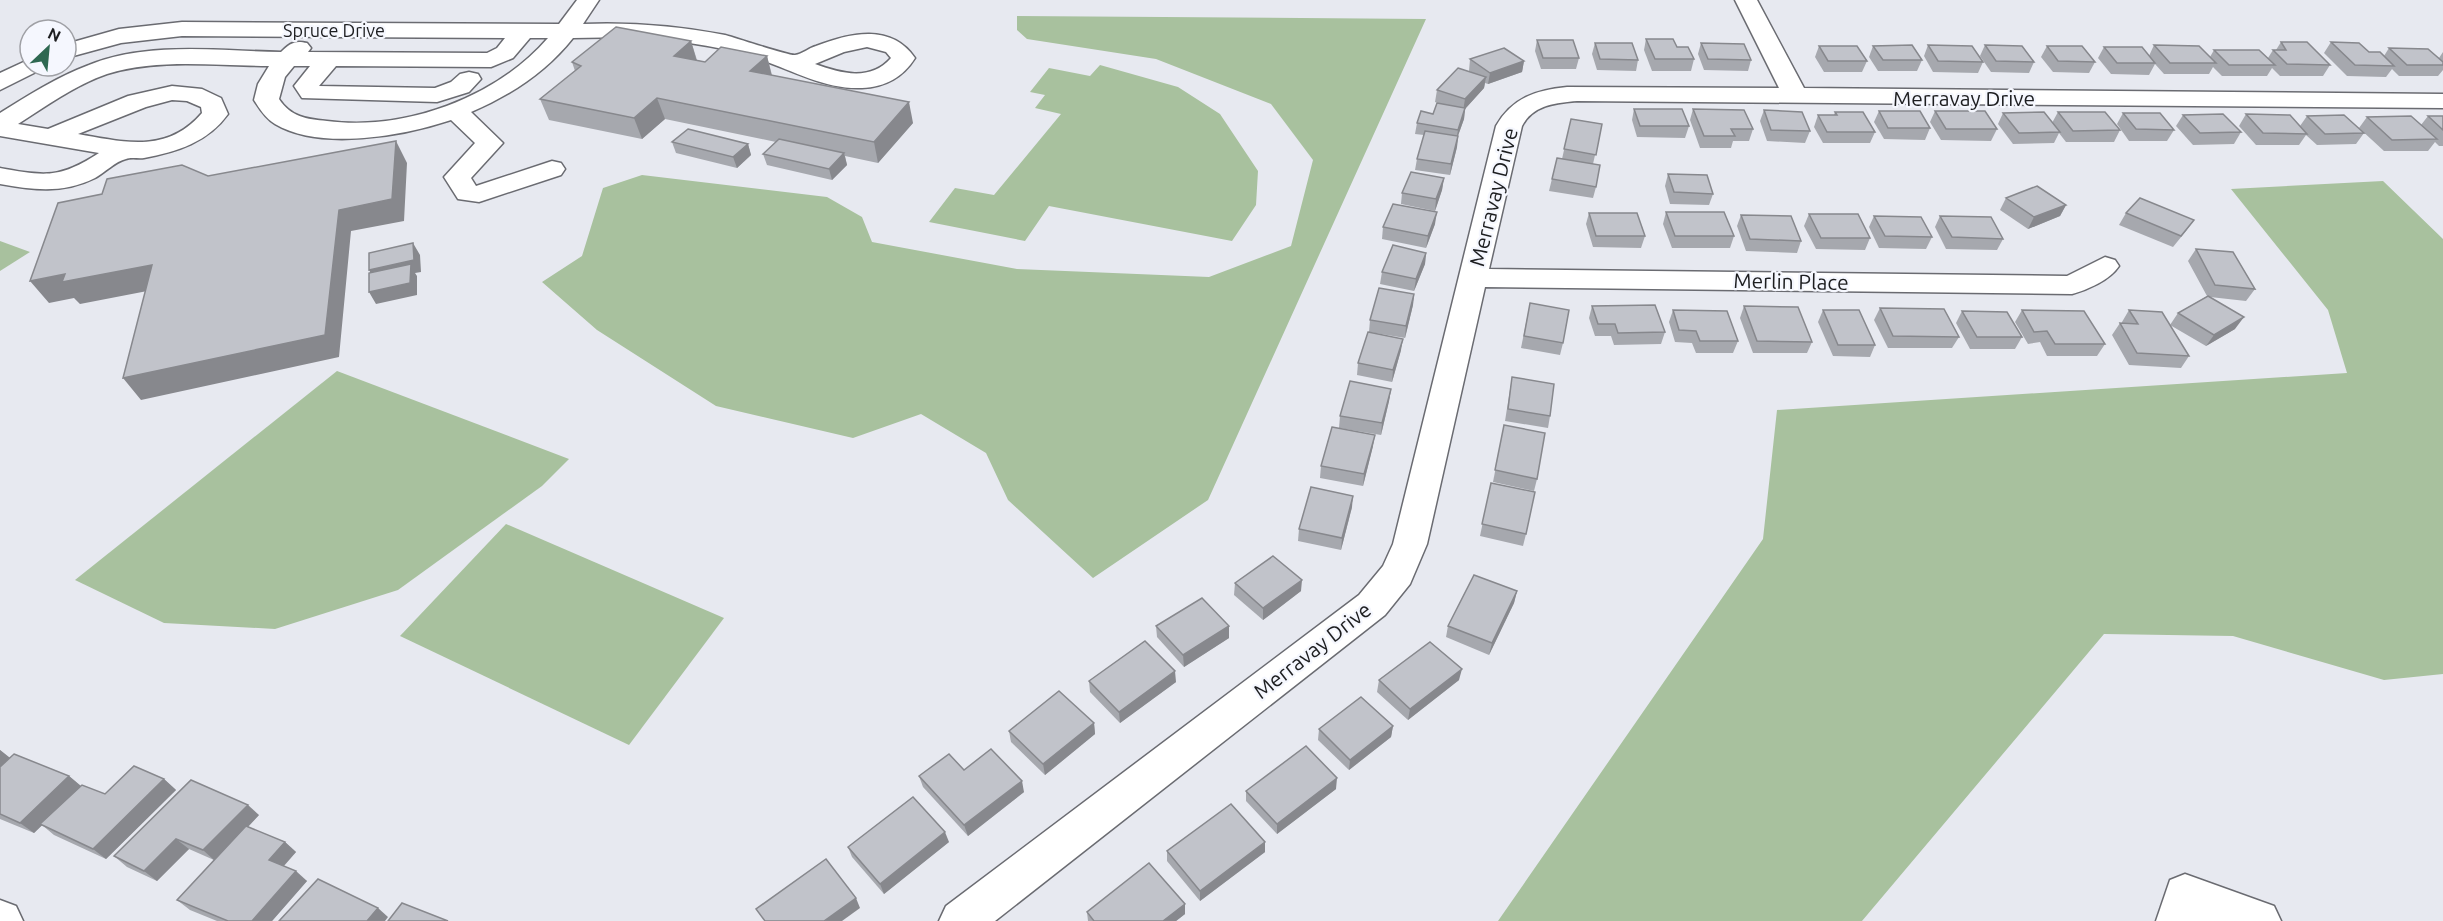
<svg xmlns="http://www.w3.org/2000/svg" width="2443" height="921" font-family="Ubuntu,sans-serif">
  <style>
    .green { fill: #a8c19e }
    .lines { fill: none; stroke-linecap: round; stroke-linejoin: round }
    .minor-casing { stroke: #6a6b71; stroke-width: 3 }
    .minor { fill: #fff; fill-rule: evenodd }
    .wall { fill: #a6a8ae }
    .shaded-wall { fill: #87888d }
    .building { fill: #c1c3ca; stroke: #87888d; stroke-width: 1.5 }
    .labels { text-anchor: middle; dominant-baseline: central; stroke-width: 4.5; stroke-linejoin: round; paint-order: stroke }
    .far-street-label { font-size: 18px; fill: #1d1e20; stroke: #f5f7fe }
    .street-label { font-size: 21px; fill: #1d1e20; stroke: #f5f7fe }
  </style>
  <rect width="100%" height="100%" fill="#e7e9f0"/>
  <g class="green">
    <path d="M1017,16L1426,19L1208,500L1093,578L1008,500L986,453L921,414L853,438L716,406L597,330L542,282L582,256L603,188L642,175L827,197L862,217L872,242L1017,269L1209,277L1291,246L1313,160L1271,104L1156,59L1027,39L1017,30Z"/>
    <path d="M1100,65L1178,87L1220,114L1258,171L1256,205L1232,241L1049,206L1025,241L929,222L955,188L994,195L1061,114L1035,108L1045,95L1030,92L1049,68L1090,76Z"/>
    <path d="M2383,181L2443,239V674L2384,680L2233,636L2104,634L1862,921H1498L1763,539L1777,410L2347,373L2328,310L2231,189Z"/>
    <path d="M0,241L30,252L0,271Z"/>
    <path d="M337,371L569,459L542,486L398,590L275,629L164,623L75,580Z"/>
    <path d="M506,524L724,618L629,745L400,636Z"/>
  </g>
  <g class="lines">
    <g class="minor-casing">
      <g id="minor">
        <path d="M577,0H599L583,24C631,22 678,26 725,35C736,38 790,56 795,55C802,54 809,48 816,46C850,33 891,23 915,58C903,77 886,87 862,88C820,90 780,63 740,53C686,39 628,36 573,38C546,72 511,95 471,112L503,143L471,178L476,186L552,161L561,163L565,169L561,175L479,202L458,199L444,177L475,143L451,120C403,136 320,151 275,124C266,119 259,108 254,100L258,84L269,66C216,66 158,58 107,74C75,85 46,106 18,124L48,129L128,96L172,86L202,89L221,98L228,114C208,142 177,152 144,158C139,159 131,157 126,159C116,161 104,173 95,178C63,194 33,190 0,184V168C45,176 59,179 99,153L0,136V113C29,95 57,77 89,65C148,41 220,51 281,52C290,43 295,40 307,43L311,48L308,52L487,53L497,48L505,38L182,36L121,43L66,58V44L119,29L182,22L559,24ZM530,38H548C496,98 405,131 327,121C306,119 291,117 279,99L285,77L294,66H310L294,86L302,98L437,102L469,92L481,79L478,74L469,72L460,74L451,82L435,88L319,86L336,66L491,67L513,58ZM867,47L886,52L891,58C870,82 840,73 815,64L844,52ZM172,100L187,101L201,107L202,113C167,154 124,142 78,134L146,107Z"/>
        <path d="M1735,0H1757L1804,88L2443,94V108L1577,101C1555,103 1533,105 1522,126L1489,269L2067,276L2105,257L2115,260L2119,266C2110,280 2087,290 2072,294L1485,287L1427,544L1410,584L1385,615L995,921H939L946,906L1359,595L1383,566L1393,544L1496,126C1512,98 1536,90 1567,87L1779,88Z"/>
        <path d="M30,59V66H42L38,71L0,90V73Z"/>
        <path d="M2185,874L2274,906L2281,921H2156L2170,880Z"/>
        <path d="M0,900L16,906L23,921H0Z"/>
      </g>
    </g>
    <use href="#minor" class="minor"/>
  </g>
  <g class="wall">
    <path d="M1646,39L1694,59L1691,71H1652L1644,50Z"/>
    <path d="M1537,40L1579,58L1576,69H1541L1535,51Z"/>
    <path d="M691,41L697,60L705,62L767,56L772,75L913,123L878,163L845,156L847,165L832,180L767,165L763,154L776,142L665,119L642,139L549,120L540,99L575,71L572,62Z"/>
    <path d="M2281,42L2330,65L2323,76H2280L2272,68L2267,76H2222L2213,67L2209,74H2164L2155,64L2149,75L2111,74L2098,58L2104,47L2149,56L2154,45L2210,57L2214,50L2268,58L2273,50H2276Z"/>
    <path d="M2331,42L2384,56L2389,48L2439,58L2443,52V70L2438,76H2399L2392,69L2386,77L2347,76L2324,53Z"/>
    <path d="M1595,43L1638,60L1636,71L1597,70L1592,54Z"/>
    <path d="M1701,43L1751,60L1748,71L1704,70L1698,54Z"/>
    <path d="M1928,45L1983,62L1978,73L1933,72L1924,56Z"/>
    <path d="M1985,45L2034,62L2029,73L1991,72L1980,56Z"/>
    <path d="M1819,46L1867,61L1862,72H1824L1815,57Z"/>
    <path d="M1873,46L1922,60L1917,71H1878L1869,57Z"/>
    <path d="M2047,46L2095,62L2089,73L2053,72L2041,57Z"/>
    <path d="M1470,59L1524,61L1522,72L1488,84L1485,83L1484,88L1465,109L1464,119L1458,136L1457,147L1450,175L1415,170L1417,159L1424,135L1415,134L1417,123L1433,114L1441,104L1435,102L1437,90L1471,72L1469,71Z"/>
    <path d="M1634,109L1689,126L1685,138L1637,137L1632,120Z"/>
    <path d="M1693,109L1753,129L1749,141H1733L1731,148H1700L1690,120Z"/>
    <path d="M1764,110L1810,131L1805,143L1767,141L1760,121Z"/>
    <path d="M1879,111L1930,128L1925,140L1884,139L1874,122Z"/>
    <path d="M1935,111L1997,129L1991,141L1941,140L1930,122Z"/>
    <path d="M1835,112L1875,132L1870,143H1823L1814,127L1818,115H1834Z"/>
    <path d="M2058,112L2120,130L2114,142H2066L2059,133L2054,143L2013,144L1998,124L2003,113L2052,123Z"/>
    <path d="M2123,113L2174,130L2167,141H2129L2117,124Z"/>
    <path d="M2246,114L2300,126L2307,116L2364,133L2356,144L2317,145L2306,135L2299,145H2256L2239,126Z"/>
    <path d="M2183,115L2241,132L2234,144L2193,145L2176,126Z"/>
    <path d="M2428,116H2443V146H2439L2435,142L2428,151H2384L2359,128L2367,117L2421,125Z"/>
    <path d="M1571,119L1602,124L1593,164L1596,187L1593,198L1549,191L1557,158L1562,159Z"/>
    <path d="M672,142L748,144L751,155L737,168L676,153Z"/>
    <path d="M1668,174L1713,194L1709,205L1670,204L1665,186Z"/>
    <path d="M1444,178L1442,190L1435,211L1401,204L1402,193Z"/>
    <path d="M2006,198L2066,205L2060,216L2028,229L2000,210Z"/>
    <path d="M1666,212L1734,236L1730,248H1672L1663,224Z"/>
    <path d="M1589,213L1645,236L1641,248L1593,247L1586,224Z"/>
    <path d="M2126,213L2194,220L2186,231L2173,247L2119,225Z"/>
    <path d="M1809,214L1870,238L1865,250L1816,249L1804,226Z"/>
    <path d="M1741,215L1801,241L1797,253L1746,251L1737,226Z"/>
    <path d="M1874,216L1932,237L1926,249L1879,248L1869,227Z"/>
    <path d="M1940,216L2003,239L1997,250L1946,249L1935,227Z"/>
    <path d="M1435,224L1426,248L1382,239L1383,227Z"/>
    <path d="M2196,249L2255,289L2246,301L2210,297L2235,329L2206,346L2170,325L2189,356L2181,368L2129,365L2112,335L2120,323L2122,324V322L2129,310L2170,325L2178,313L2207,296L2188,261Z"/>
    <path d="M1426,253L1425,264L1414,291L1380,284L1382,272Z"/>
    <path d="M1414,294L1413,305L1405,338L1369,332L1370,320Z"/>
    <path d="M1530,303L1563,343L1560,355L1521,348Z"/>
    <path d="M1592,306L1665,332L1661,344L1614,345L1611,336H1595L1589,318Z"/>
    <path d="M1744,306L1812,342L1807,353H1753L1740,318Z"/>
    <path d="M1880,308L1959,337L1952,348H1888L1874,320Z"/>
    <path d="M1673,310L1738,341L1733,353H1696L1692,343L1675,342L1669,322Z"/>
    <path d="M1823,310L1875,345L1870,357L1833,356L1818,322Z"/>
    <path d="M2022,310L2105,344L2097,356H2047L2040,342L2028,344L2015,322Z"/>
    <path d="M1962,311L2022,337L2015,349H1970L1956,323Z"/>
    <path d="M1401,350L1392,382L1357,375L1358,363Z"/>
    <path d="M1512,377L1550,416L1548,428L1505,421Z"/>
    <path d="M1391,389L1389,401L1381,435L1339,428L1340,416Z"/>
    <path d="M1504,425L1537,479L1534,491L1493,482Z"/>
    <path d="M1373,446L1363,486L1320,478L1321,466Z"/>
    <path d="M1491,483L1526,534L1523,546L1480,536Z"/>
    <path d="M1352,507L1341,550L1298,541L1299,529Z"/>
    <path d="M1235,583L1301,591L1263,620L1234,595Z"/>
    <path d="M1517,591L1514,603L1489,655L1446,637L1448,626Z"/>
    <path d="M1156,626L1229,638L1184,667L1157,637Z"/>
    <path d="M1379,680H1459L1408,720L1377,692Z"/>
    <path d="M1089,681L1176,682L1120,723L1090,692Z"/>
    <path d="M1094,723L1095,734L1045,775L1011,742L1009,731Z"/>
    <path d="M1393,726L1391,737L1349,770L1318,740L1319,729Z"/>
    <path d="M0,750L10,758L69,776L81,786L105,794L164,779L176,790L106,859L54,835L42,825L34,833L0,819Z"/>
    <path d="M964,770L1024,792L968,836L923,787L919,776Z"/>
    <path d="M1336,789L1277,834L1246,801V791Z"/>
    <path d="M259,815L248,827L285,842L296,852L284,866L307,881L272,921H217L190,910L177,900L214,860L189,849L157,881L127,867L114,856Z"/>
    <path d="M949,842L884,894L852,857L848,847Z"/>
    <path d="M1167,851L1265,852L1200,901L1167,861Z"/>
    <path d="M1185,904V914L1176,921H1088L1087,912Z"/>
  </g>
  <g class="shaded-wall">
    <path d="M691,41L697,62L674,56Z"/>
    <path d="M767,56L772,77L750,71Z"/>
    <path d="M1524,61L1522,72L1488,84L1490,73Z"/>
    <path d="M1486,77L1484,88L1465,109L1464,119L1456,141L1458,130L1463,111L1465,99Z"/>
    <path d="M657,98L665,119L642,139L634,118Z"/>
    <path d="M909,102L913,123L878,163L874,142Z"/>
    <path d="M1458,136L1457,147L1450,175L1451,164Z"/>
    <path d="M396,141L407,163L404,221L351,231L339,357L141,400L123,378L339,210Z"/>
    <path d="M748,144L751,155L737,168L733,157Z"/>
    <path d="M844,153L847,165L832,180L829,169Z"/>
    <path d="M1444,178L1442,190L1435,211L1436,199Z"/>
    <path d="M2066,205L2060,216L2028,229L2034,217Z"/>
    <path d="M1437,212L1435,224L1426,248L1428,236Z"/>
    <path d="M413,243L420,255L421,272L415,273L417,276V295L376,304L369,292L376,282L369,270Z"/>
    <path d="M1426,253L1425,264L1414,291L1416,279Z"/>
    <path d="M152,265L168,287L80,304L74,298L49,303L30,281L65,274Z"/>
    <path d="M1414,294L1413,305L1405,338L1406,326Z"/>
    <path d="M2244,317L2235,329L2206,346L2214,335Z"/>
    <path d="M1403,339L1401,350L1392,382L1393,370Z"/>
    <path d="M1391,389L1389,401L1381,435L1382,423Z"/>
    <path d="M1375,435L1373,446L1363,486L1364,474Z"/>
    <path d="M1353,496L1352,507L1341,550L1342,538Z"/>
    <path d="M1302,580L1301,591L1263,620V608Z"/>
    <path d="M1517,591L1514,603L1489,655L1492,643Z"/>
    <path d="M1229,626V638L1184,667L1183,655Z"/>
    <path d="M1462,669L1459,680L1408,720L1410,709Z"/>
    <path d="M1175,671L1176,682L1120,723L1119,712Z"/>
    <path d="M1094,723L1095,734L1045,775L1043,764Z"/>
    <path d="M1393,726L1391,737L1349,770L1350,760Z"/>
    <path d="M0,750L10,758L0,767Z"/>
    <path d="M69,776L82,787L34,833L20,823Z"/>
    <path d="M1337,778L1336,789L1277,834V824Z"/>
    <path d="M164,779L176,790L106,859L93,849Z"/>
    <path d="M1022,781L1024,792L968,836L964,825Z"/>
    <path d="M248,805L259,815L215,861L203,850Z"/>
    <path d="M945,832L949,842L884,894L880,884Z"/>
    <path d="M176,839L189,849L157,881L144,871Z"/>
    <path d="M285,842L296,852L280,870L269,860Z"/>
    <path d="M1265,842V852L1200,901V891Z"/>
    <path d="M296,871L307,881L272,921H252Z"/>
    <path d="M856,898L860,908L842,921H824Z"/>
    <path d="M1185,904V914L1176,921H1163Z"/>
    <path d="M378,908L388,917L385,921H367Z"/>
  </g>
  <g class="building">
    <path d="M616,27L691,41L674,56L705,62L721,47L767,56L750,71L909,102L874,142L657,98L634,118L540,99L581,66L572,62Z"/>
    <path d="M1646,39H1673L1677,47H1688L1694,59H1655Z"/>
    <path d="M1537,40H1573L1579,58H1543Z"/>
    <path d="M2281,42H2307L2330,65L2287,64L2273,50H2286Z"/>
    <path d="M2331,42L2359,43L2369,52H2380L2394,66L2355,65Z"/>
    <path d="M1595,43H1632L1638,60L1600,59Z"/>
    <path d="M1701,43L1744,44L1751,60L1708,59Z"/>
    <path d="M1912,45L1922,60H1883L1873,46Z"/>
    <path d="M1928,45L1972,46L1983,62L1938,61Z"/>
    <path d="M1985,45L2022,46L2034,62L1996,61Z"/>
    <path d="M2154,45L2199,46L2216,63H2170Z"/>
    <path d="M1819,46H1857L1867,61H1828Z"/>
    <path d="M2047,46H2082L2095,62L2058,61Z"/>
    <path d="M2104,47H2142L2155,63H2117Z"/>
    <path d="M1504,48L1524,61L1490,73L1470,59Z"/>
    <path d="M2389,48L2428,49L2443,62V65H2407Z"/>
    <path d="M2214,50H2259L2275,65H2229Z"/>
    <path d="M1458,68L1486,77L1465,99L1437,90Z"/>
    <path d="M1437,103L1465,108L1458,130L1417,123L1421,111L1433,114Z"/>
    <path d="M1634,109H1682L1689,126H1640Z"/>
    <path d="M1693,109L1744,110L1753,129H1731L1735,136H1704Z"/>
    <path d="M1764,110L1802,112L1810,131L1771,130Z"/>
    <path d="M1879,111H1920L1930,128H1888Z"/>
    <path d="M1935,111H1985L1997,129H1946Z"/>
    <path d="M1835,112H1863L1875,132H1827L1818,115H1837Z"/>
    <path d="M2044,112L2060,132L2019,133L2003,113Z"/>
    <path d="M2058,112H2105L2120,130L2073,131Z"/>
    <path d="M2123,113H2160L2174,130L2136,129Z"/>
    <path d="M2223,114L2241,132L2200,133L2183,115Z"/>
    <path d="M2246,114L2290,115L2307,134L2263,133Z"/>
    <path d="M2344,115L2364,133L2325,134L2307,116Z"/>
    <path d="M2411,116L2437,139L2392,140L2367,117Z"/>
    <path d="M2428,116H2443V130Z"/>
    <path d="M1571,119L1602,124L1596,155L1564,149Z"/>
    <path d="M688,129L748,144L733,157L672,142Z"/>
    <path d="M1425,131L1458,136L1451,164L1417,159Z"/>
    <path d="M779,139L844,153L829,169L763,154Z"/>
    <path d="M396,141L392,199L339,210L325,335L123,378L152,265L62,282L65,274L30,281L58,203L102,194L107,179L182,165L208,176Z"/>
    <path d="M1557,158L1600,165L1596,187L1552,179Z"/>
    <path d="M1411,172L1444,178L1436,199L1402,193Z"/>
    <path d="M1668,174L1707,175L1713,194L1674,192Z"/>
    <path d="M2037,186L2066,205L2034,217L2006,198Z"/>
    <path d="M2140,198L2194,220L2181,236L2126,213Z"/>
    <path d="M1393,204L1437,212L1428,236L1383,227Z"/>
    <path d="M1666,212H1724L1734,236H1675Z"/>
    <path d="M1589,213H1637L1645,236H1596Z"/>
    <path d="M1809,214H1858L1870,238H1821Z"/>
    <path d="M1741,215L1791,216L1801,241L1750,239Z"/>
    <path d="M1874,216L1921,217L1932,237L1885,236Z"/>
    <path d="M1940,216L1991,217L2003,239L1952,237Z"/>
    <path d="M413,243L414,260L369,270V253Z"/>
    <path d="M1393,245L1426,253L1416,279L1382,272Z"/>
    <path d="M2196,249L2233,252L2255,289L2215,285Z"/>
    <path d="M411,264L410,283L369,292V273Z"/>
    <path d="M1379,288L1414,294L1406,326L1370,320Z"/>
    <path d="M2208,296L2244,317L2214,335L2178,313Z"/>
    <path d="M1530,303L1569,310L1563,343L1524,336Z"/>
    <path d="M1655,305L1665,332L1618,333L1615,324H1598L1592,306Z"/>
    <path d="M1744,306L1798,307L1812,342L1757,341Z"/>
    <path d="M1880,308L1944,309L1959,337L1893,336Z"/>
    <path d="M1673,310L1727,311L1738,341H1700L1696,331L1679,330Z"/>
    <path d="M1823,310H1859L1875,345H1838Z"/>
    <path d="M2022,310L2084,311L2105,344H2055L2047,331L2034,332Z"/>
    <path d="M2129,310L2162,312L2189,356L2137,353L2120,323L2138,324Z"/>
    <path d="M1962,311L2007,312L2022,337H1977Z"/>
    <path d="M1368,332L1403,339L1393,370L1358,363Z"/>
    <path d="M1512,377L1554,384L1550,416L1508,409Z"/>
    <path d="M1350,381L1391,389L1382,423L1340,416Z"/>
    <path d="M1504,425L1545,433L1537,479L1495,470Z"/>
    <path d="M1332,427L1375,435L1364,474L1321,466Z"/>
    <path d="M1491,483L1535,492L1526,534L1482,524Z"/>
    <path d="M1311,487L1353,496L1342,538L1299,529Z"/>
    <path d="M1273,556L1302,580L1263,608L1235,583Z"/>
    <path d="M1474,575L1517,591L1492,643L1448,626Z"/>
    <path d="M1202,598L1229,626L1183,655L1156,626Z"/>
    <path d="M1145,641L1175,671L1119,712L1089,681Z"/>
    <path d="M1430,642L1462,669L1410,709L1379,680Z"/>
    <path d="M1059,691L1094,723L1043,764L1009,731Z"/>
    <path d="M1361,697L1393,726L1350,760L1319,729Z"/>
    <path d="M1306,746L1337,778L1277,824L1246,791Z"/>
    <path d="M991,749L1022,781L964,825L919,776L949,754L964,770Z"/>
    <path d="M14,754L69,776L20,823L0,814V767Z"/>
    <path d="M134,766L164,779L93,849L40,824L82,785L105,794Z"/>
    <path d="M191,780L248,805L203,850L176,839L144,871L114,856Z"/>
    <path d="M913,797L945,832L880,884L848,847Z"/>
    <path d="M1231,804L1265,842L1200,891L1167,851Z"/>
    <path d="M246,826L285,842L269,860L296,871L252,921H228L177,900Z"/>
    <path d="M826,859L856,898L824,921H765L756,909Z"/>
    <path d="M1149,863L1185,904L1163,921H1094L1087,912Z"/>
    <path d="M318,879L378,908L367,921H279Z"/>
    <path d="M402,903L448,921H388Z"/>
  </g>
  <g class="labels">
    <g class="far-street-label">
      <text x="334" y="30">Spruce Drive</text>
    </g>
    <g class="street-label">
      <text x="1964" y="98">Merravay Drive</text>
      <text transform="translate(1493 197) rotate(-76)">Merravay Drive</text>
      <text transform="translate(1791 281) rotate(1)">Merlin Place</text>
      <text transform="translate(1312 650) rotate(-38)">Merravay Drive</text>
    </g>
  </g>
  <g transform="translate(48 48) rotate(26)"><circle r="28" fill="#f5f7fe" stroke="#9fa0a5" stroke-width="1.5"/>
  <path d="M0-4.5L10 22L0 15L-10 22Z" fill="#2e6851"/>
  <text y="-9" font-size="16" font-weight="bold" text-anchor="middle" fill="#1d1e20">N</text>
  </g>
</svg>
